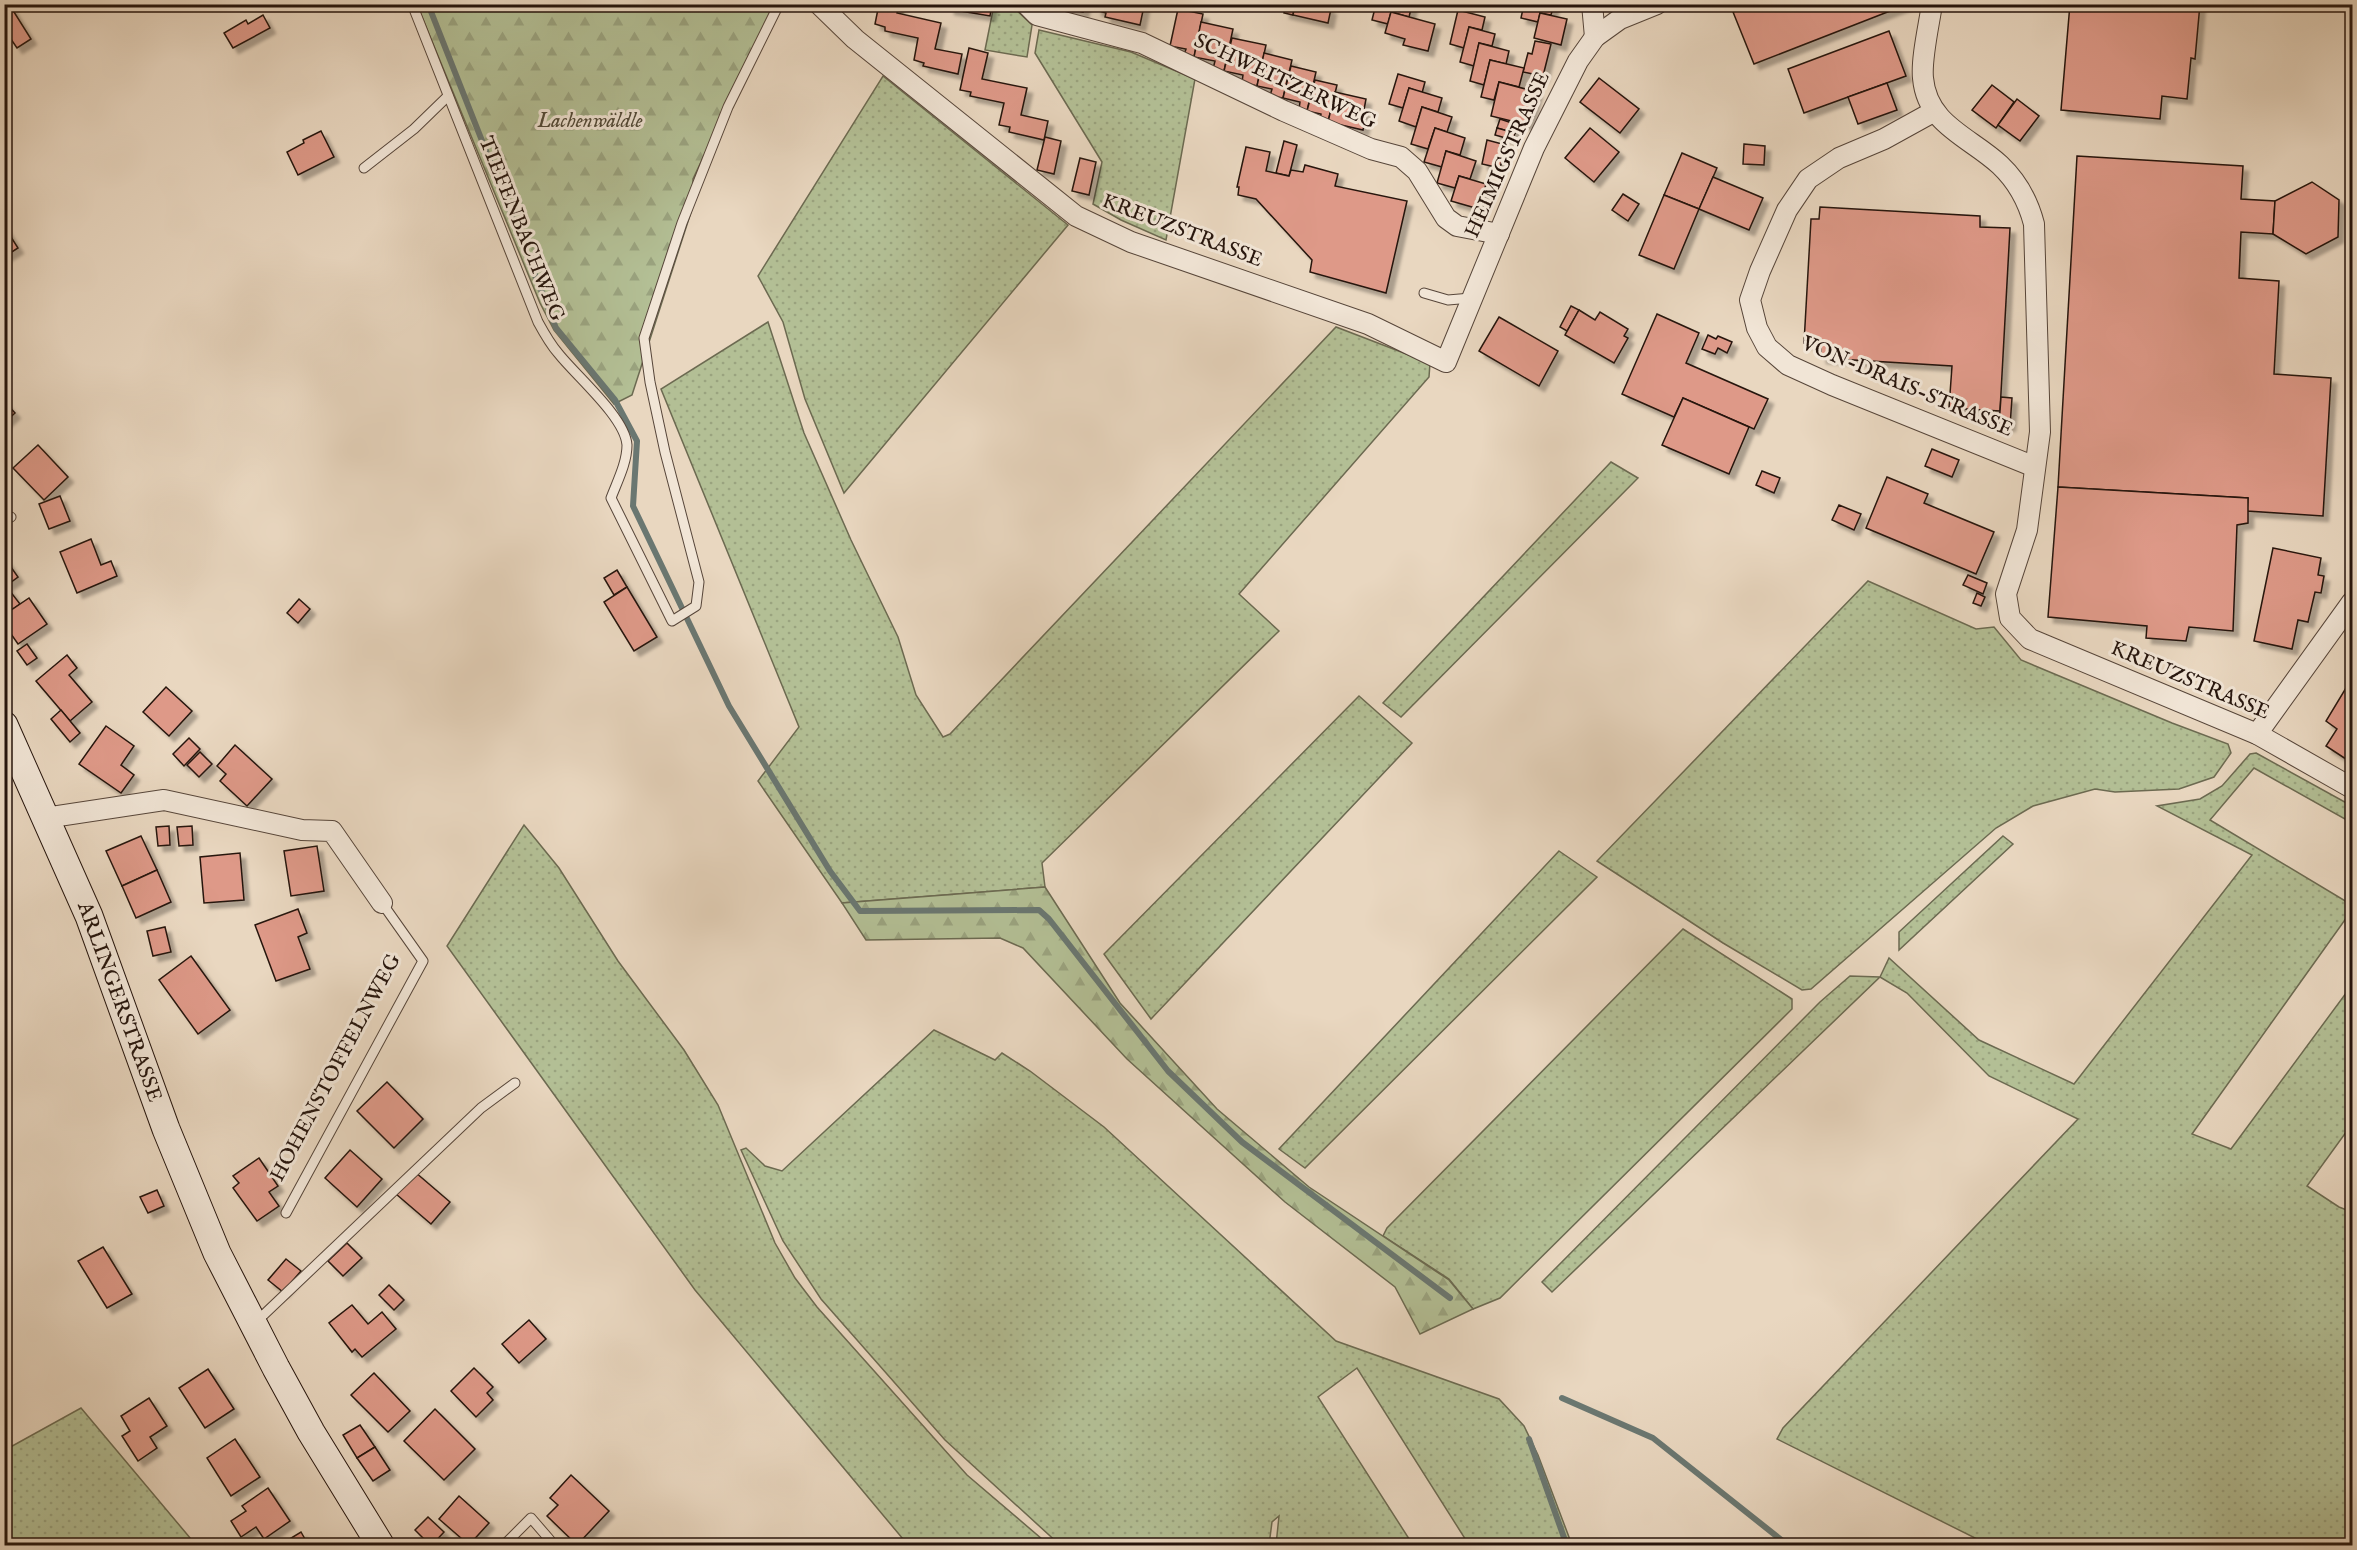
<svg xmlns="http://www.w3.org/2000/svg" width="2357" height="1550" font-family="'IM FELL English',serif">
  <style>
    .green { fill: url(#green-dots); stroke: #6c6a51; stroke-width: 1.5 }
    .forest { fill: url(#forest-firs); stroke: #6c6a51; stroke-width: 1.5 }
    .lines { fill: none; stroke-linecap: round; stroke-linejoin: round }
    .stream { stroke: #6a7771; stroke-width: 6 }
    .building { fill: #de9988; stroke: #26150d; stroke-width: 1.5; filter: url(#shadow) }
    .service-casing { stroke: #57463a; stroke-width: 11 }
    .minor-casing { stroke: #57463a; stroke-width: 22 }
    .secondary-casing { stroke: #26150d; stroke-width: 29 }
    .service { stroke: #f1e5d6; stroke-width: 9 }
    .minor { stroke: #f1e5d6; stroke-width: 20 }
    .secondary { stroke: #f1e5d6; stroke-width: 27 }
    .labels { text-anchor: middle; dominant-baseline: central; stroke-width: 6; stroke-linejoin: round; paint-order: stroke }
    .street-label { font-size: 21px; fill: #26150d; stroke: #f1e5d6 }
    .park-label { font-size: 21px; font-style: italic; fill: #504836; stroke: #f1e5d6 }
  </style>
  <defs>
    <pattern id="green-dots" width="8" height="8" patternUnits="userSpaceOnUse" patternTransform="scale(1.5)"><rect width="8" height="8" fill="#b3bf95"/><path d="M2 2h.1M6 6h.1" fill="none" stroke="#9aa37f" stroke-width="1.8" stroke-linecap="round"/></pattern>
    <pattern id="forest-firs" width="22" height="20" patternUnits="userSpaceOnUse" patternTransform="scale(1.5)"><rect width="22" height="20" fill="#b3bf95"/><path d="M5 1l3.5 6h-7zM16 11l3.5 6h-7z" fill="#9aa37f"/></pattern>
    <filter id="shadow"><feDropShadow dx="5.5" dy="5.5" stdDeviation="1.5" flood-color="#0004"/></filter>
  </defs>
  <rect width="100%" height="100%" fill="#e9d7c0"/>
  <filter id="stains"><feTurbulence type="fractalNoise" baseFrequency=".00333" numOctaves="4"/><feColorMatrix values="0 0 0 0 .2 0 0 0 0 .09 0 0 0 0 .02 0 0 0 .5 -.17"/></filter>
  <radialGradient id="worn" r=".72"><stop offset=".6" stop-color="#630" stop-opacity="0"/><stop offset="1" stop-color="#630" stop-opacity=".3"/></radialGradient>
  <g class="green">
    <path d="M994,5H1011L1032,25L1027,57L985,50Z"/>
    <path d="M1039,30L1131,52L1195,79L1166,240L1121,220L1093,204L1102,162L1035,53Z"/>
    <path d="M883,76L1068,225L844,493L805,399L783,322L758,276Z"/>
    <path d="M768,322L804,433L851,540L898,637L916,695L943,737L950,734L1336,327L1430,363L1429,377L1239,594L1279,631L1042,863L1045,887L842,903L758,781L799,727L661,389Z"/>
    <path d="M1611,462L1638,478L1401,717L1383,703Z"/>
    <path d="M1868,581L1976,629L1994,627L2021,660L2172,723L2228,744L2231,753L2214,777L2179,789L2115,792L2095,789L2033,806L1996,828L1811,989L1802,990L1723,943L1597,861Z"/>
    <path d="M1359,696L1412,743L1151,1019L1104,954Z"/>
    <path d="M2256,753L2352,806V823L2254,768L2210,820L2352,905V910L2192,1134L2231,1149L2352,985V1124L2307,1186L2339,1207L2352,1212V1545H1989L1777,1439L1783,1428L2078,1119L1989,1076L1907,993L1880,977L1552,1292L1542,1282L1820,1002L1850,976L1880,977L1889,958L1979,1040L2074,1084L2252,855L2157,806L2200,799L2222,786L2250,754Z"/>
    <path d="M524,825L559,868L618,961L684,1050L718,1105L775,1243L795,1278L817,1307L967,1475L1049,1545H908L695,1290L447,946Z"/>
    <path d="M2003,836L2013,844L1899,950V932Z"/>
    <path d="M1559,851L1597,877L1305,1168L1279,1149Z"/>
    <path d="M1683,929L1792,999V1009L1500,1298L1473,1309L1449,1279L1383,1236L1387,1228Z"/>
    <path d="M934,1030L995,1060L1002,1053L1030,1071L1104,1127L1336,1341L1499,1399L1524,1426L1538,1455L1572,1545H1469L1357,1368L1318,1397L1413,1545H1276L1279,1516L1272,1522L1269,1545H1060L945,1440L821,1299L783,1241L741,1150L746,1148L765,1166L782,1171Z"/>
    <path d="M81,1408L196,1545H5V1450Z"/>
  </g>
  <g class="forest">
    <path d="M417,5H775L693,179L692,209L632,395L614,404L554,330L540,303Z"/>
    <path d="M1045,887L1120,1003L1217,1109L1309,1187L1449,1280L1473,1309L1420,1334L1395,1287L1285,1202L1127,1059L1023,948L1000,938L866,940L842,903Z"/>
  </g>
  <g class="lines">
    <g class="stream">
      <path d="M428,4L556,328L615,400L637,441L633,506L729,706L830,871L860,911L1039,910L1049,919L1168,1071L1242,1142L1450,1298"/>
      <path d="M1562,1398L1653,1438L1789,1546"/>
      <path d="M1529,1439L1567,1546"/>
    </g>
  </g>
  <g class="building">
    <path d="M4,4H9L31,39L17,48L4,29Z"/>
    <path d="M879,4H899L897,13L941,23L935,49L962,54L958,74L923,66L924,63L914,60L918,38L885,31V27L875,24Z"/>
    <path d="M949,4H992L990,16L949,9Z"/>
    <path d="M1049,4H1085L1083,12Z"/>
    <path d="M1097,4L1144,6L1140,25L1105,17L1106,13L1096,10Z"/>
    <path d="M1275,4H1295L1293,15L1284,13L1285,7Z"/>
    <path d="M1295,4H1328L1327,8L1331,9L1328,23L1293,15Z"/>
    <path d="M1376,4H1409L1412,5L1409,17L1391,12L1388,24L1372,20Z"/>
    <path d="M1554,4L1551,15L1540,13L1538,22L1521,18L1524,4Z"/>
    <path d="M1753,4H1908L1754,64L1733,12Z"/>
    <path d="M2070,4H2200L2195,59L2191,58L2187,99L2162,96L2160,119L2061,110Z"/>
    <path d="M1178,9L1203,14L1194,57L1184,55L1186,49L1170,46Z"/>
    <path d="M1458,10L1485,17L1482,30L1469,27L1464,48L1450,44Z"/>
    <path d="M1391,12L1435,24L1428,51L1403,45L1405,39L1385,33Z"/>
    <path d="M1540,13L1567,19L1561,45L1534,38Z"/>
    <path d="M263,15L270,28L233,48L224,33L246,20L248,24Z"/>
    <path d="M1201,22L1233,29L1224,71L1213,69L1215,61L1194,57Z"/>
    <path d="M1469,27L1495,34L1492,46L1479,43L1474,66L1460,62Z"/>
    <path d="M1889,31L1906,76L1804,113L1788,69Z"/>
    <path d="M1232,38L1266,45L1257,86L1242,82L1243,75L1224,71Z"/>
    <path d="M1535,41L1551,44L1543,76L1523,72L1528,53L1532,54Z"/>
    <path d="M1479,43L1509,51L1506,64L1490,60L1484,85L1470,81Z"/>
    <path d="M969,48L988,53L982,79L1027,88L1021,115L1048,121L1044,140L1009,132L1010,127L999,125L1004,103L970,96L971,92L960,90Z"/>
    <path d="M1264,53L1292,60L1283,98L1270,96L1272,89L1257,86Z"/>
    <path d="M1490,60L1524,68L1519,87L1499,82L1494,100L1481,97Z"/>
    <path d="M1291,66L1316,72L1307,111L1299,109L1300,102L1283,98Z"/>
    <path d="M1398,74L1425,82L1422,93L1409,88L1403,108L1389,104Z"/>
    <path d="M1599,78L1639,109L1620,133L1580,102Z"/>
    <path d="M1315,80L1337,85L1328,122L1320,120L1321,114L1307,111Z"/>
    <path d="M1499,82L1537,92L1528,125L1491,116Z"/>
    <path d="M1887,83L1897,110L1858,124L1848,97Z"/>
    <path d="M1992,85L2014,102L1996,128L1972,110Z"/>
    <path d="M1409,88L1442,98L1438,112L1422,107L1416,127L1399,121Z"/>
    <path d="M1335,92L1366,99L1363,115L1366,116L1363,130L1328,122Z"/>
    <path d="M2017,99L2039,116L2020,141L1998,125Z"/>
    <path d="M1422,107L1452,117L1447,132L1435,128L1428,149L1411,144Z"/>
    <path d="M1500,119L1518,125L1515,133L1497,128Z"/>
    <path d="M1435,128L1465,138L1460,155L1446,151L1442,167L1424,162Z"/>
    <path d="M1497,128L1515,133L1513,140L1495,135Z"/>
    <path d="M1590,128L1619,152L1594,182L1565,158Z"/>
    <path d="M321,131L334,157L298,175L287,152L304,143L303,140Z"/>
    <path d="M1045,137L1061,141L1054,174L1037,170Z"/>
    <path d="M1487,140L1506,145L1500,168L1482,164Z"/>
    <path d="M1284,141L1297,145L1289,176L1276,173Z"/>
    <path d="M1744,144L1765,146L1764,165L1743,164Z"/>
    <path d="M1246,147L1270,152L1266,171L1289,176L1291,170L1303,172L1305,165L1338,174L1335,186L1407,201L1386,293L1310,272L1312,260L1256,199L1238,195L1239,187H1237Z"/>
    <path d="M1446,151L1476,161L1470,179L1459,176L1455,188L1437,183Z"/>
    <path d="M1682,153L1717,168L1699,209L1664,195Z"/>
    <path d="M2077,156L2243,166L2241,199L2275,201L2273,234L2241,232L2239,278L2279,281L2274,374L2331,378L2323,516L2247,511L2248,498L2058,487Z"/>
    <path d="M1080,158L1096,162L1089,195L1072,191Z"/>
    <path d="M1459,176L1486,184L1479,209L1451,201Z"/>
    <path d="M1713,177L1763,198L1749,230L1699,209Z"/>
    <path d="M2312,182L2339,200L2338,237L2306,254L2273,234L2275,201Z"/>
    <path d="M1623,194L1639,204L1628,221L1612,210Z"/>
    <path d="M1664,195L1699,209L1674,269L1639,255Z"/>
    <path d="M1820,207L1980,216V227L2010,228L2000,411L1949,408L1952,366L1821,358V344L1804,343L1811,219H1819Z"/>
    <path d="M4,226L18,248L4,257Z"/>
    <path d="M1571,306L1579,310L1567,331L1560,327Z"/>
    <path d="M1579,310L1595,320L1600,312L1628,329L1624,336L1628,338L1614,363L1565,335Z"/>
    <path d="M1657,314L1699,333L1686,363L1768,399L1754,429L1683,398L1674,417L1622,394Z"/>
    <path d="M1499,317L1558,351L1539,386L1479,351Z"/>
    <path d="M1708,335L1716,339L1718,336L1732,342L1727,353L1718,348L1715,354L1702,349Z"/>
    <path d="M2001,397L2012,398L2010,426L1999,425Z"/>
    <path d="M1683,398L1749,427L1729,474L1662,445Z"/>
    <path d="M4,401L15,413L4,423Z"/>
    <path d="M38,445L68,477L44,500L13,468Z"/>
    <path d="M1932,449L1959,460L1952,477L1925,466Z"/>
    <path d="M1762,471L1780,478L1774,493L1756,485Z"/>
    <path d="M1887,477L1928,494L1924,503L1994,532L1976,574L1866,528Z"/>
    <path d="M2058,487L2248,498V523L2237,525L2233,631L2189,627L2186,641L2146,638L2147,626L2048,617Z"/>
    <path d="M60,496L70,521L49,529L39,504Z"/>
    <path d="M1839,505L1861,514L1854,530L1832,520Z"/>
    <path d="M91,539L101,565L111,561L117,576L77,593L60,552Z"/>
    <path d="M2273,548L2321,558L2318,575L2324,576L2321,593L2315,592L2308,622L2298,620L2292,649L2254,641Z"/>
    <path d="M6,560L18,577L6,586L20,604L4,615V562Z"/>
    <path d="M617,570L627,587L614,595L604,578Z"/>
    <path d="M1968,575L1987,583L1983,594L1963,585Z"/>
    <path d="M627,587L657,637L634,651L604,602Z"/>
    <path d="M1977,593L1985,597L1981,606L1973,603Z"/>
    <path d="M29,598L47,624L18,644L4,624V615Z"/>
    <path d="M299,599L310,609L298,623L287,613Z"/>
    <path d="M27,644L37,658L27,665L17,651Z"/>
    <path d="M67,655L77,668L69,675L92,702L70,721L36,681Z"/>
    <path d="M2352,678V763L2326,746L2337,729L2326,721Z"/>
    <path d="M166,687L192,711L169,736L143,712Z"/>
    <path d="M61,710L80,733L70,742L51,719Z"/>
    <path d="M106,726L134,746L121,765L134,775L121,793L79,764Z"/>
    <path d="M189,738L200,749L184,766L173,754Z"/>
    <path d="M235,745L272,779L247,806L220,781L226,774L217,766Z"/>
    <path d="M200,752L212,764L199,777L187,765Z"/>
    <path d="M169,826L170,845L158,846L156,827Z"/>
    <path d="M192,826L193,845L179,846L177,827Z"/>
    <path d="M141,836L157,870L122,886L106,851Z"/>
    <path d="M317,846L324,891L291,896L284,851Z"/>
    <path d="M240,853L244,900L204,903L200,857Z"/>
    <path d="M157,870L171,902L136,918L122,886Z"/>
    <path d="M298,909L307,933L298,937L310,969L276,981L255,925Z"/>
    <path d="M165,927L171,952L153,956L147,931Z"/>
    <path d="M191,956L230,1010L198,1034L159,980Z"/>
    <path d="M387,1082L423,1119L394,1148L357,1111Z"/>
    <path d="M350,1150L382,1179L357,1207L325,1178Z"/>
    <path d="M259,1158L278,1186L269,1192L279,1206L257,1221L233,1188L239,1183L233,1176Z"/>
    <path d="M415,1172L450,1202L431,1224L396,1194Z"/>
    <path d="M157,1190L164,1206L148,1213L140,1197Z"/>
    <path d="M347,1243L362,1258L343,1276L328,1261Z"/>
    <path d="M103,1247L132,1294L107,1308L78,1261Z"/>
    <path d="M286,1259L301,1271L283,1292L268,1280Z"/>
    <path d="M389,1285L404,1300L394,1310L379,1295Z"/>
    <path d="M352,1305L368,1324L382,1312L396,1329L362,1357L355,1349L352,1352L329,1323Z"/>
    <path d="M529,1320L546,1339L519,1363L502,1344Z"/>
    <path d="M474,1368L493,1387L487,1393L493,1400L476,1417L451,1391Z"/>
    <path d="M208,1369L234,1409L205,1428L179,1388Z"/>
    <path d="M374,1373L410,1411L388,1432L351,1395Z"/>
    <path d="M149,1398L167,1426L150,1437L157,1448L138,1461L122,1436L130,1431L121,1416Z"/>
    <path d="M435,1409L475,1449L444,1480L404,1441Z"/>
    <path d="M360,1425L375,1447L357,1458L343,1435Z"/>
    <path d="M235,1439L260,1477L231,1496L207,1458Z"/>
    <path d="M375,1447L390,1470L373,1481L357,1458Z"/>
    <path d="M571,1475L609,1511L577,1545L547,1516L558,1505L550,1498Z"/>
    <path d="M268,1488L290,1521L264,1539L256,1527L241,1537L231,1521L246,1511L242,1506Z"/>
    <path d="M459,1496L489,1523L469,1545L439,1519Z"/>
    <path d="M428,1517L444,1532L431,1546L415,1530Z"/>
    <path d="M301,1532L309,1546H278Z"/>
  </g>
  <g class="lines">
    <g class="service-casing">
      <g id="service">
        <path d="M412,4L538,322C544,333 550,344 558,353C576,376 625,417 627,445C627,463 617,482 611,498L672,621L696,606L699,582L665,452L650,382L644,338L682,223L728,107L779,4"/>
        <path d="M364,168L414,129L448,96"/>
        <path d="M1424,293L1448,300L1471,298"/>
        <path d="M4,520L11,517"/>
        <path d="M286,1213L423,961L382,903"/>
        <path d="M255,1323L481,1108L515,1083"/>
        <path d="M503,1546L531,1518L550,1540"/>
      </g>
    </g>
    <g class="minor-casing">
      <g id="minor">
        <path d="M819,4L855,39L1076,216L1131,242L1368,324L1446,362L1534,148L1578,61L1595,37L1620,19L1657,4"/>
        <path d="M1026,4L1037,15L1142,43L1284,111L1371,149L1401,157L1417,171L1446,218L1457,226L1499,234"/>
        <path d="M1592,4L1595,37"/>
        <path d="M1932,4C1929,25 1921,59 1923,78C1927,125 1970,137 2000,165C2018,182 2028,201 2034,224L2040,432L2027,530L2006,594L2010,618L2030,639L2257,734L2352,788"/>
        <path d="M1933,112L1884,139L1839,158L1808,179L1787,210L1760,271L1750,300L1757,328L1767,347L1788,365L1832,385L2035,467"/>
        <path d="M2257,734L2352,602"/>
        <path d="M45,818L164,800L302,830L332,831L382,903"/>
      </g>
    </g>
    <g class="secondary-casing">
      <path id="secondary" d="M4,725L89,916L166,1129L217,1253L276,1368L311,1432L381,1546"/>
    </g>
    <use href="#service" class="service"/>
    <use href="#minor" class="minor"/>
    <use href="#secondary" class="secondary"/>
  </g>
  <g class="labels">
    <g class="street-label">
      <text transform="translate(1285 82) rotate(25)">SCHWEITZERWEG</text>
      <text transform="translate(1508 155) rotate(-66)">HEIMIGSTRASSE</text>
      <text transform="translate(521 229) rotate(68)">TIEFENBACHWEG</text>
      <text transform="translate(1182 231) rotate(21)">KREUZSTRASSE</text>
      <text transform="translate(1907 387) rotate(23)">VON-DRAIS-STRASSE</text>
      <text transform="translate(2190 681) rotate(23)">KREUZSTRASSE</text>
      <text transform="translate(119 1002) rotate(70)">ARLINGERSTRASSE</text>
      <text transform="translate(336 1068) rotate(-62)">HOHENSTOFFELNWEG</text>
    </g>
    <g class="park-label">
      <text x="590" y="121">Lachenwäldle</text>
    </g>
  </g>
  <rect width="2357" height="1550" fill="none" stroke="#e9d7c0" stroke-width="24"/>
  <rect x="6" y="6" width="2345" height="1538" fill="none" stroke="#26150d" stroke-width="3"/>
  <rect x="12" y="12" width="2333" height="1526" fill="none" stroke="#26150d" stroke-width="1.5"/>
  <rect width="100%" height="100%" filter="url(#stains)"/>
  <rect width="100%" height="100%" fill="url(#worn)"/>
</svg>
